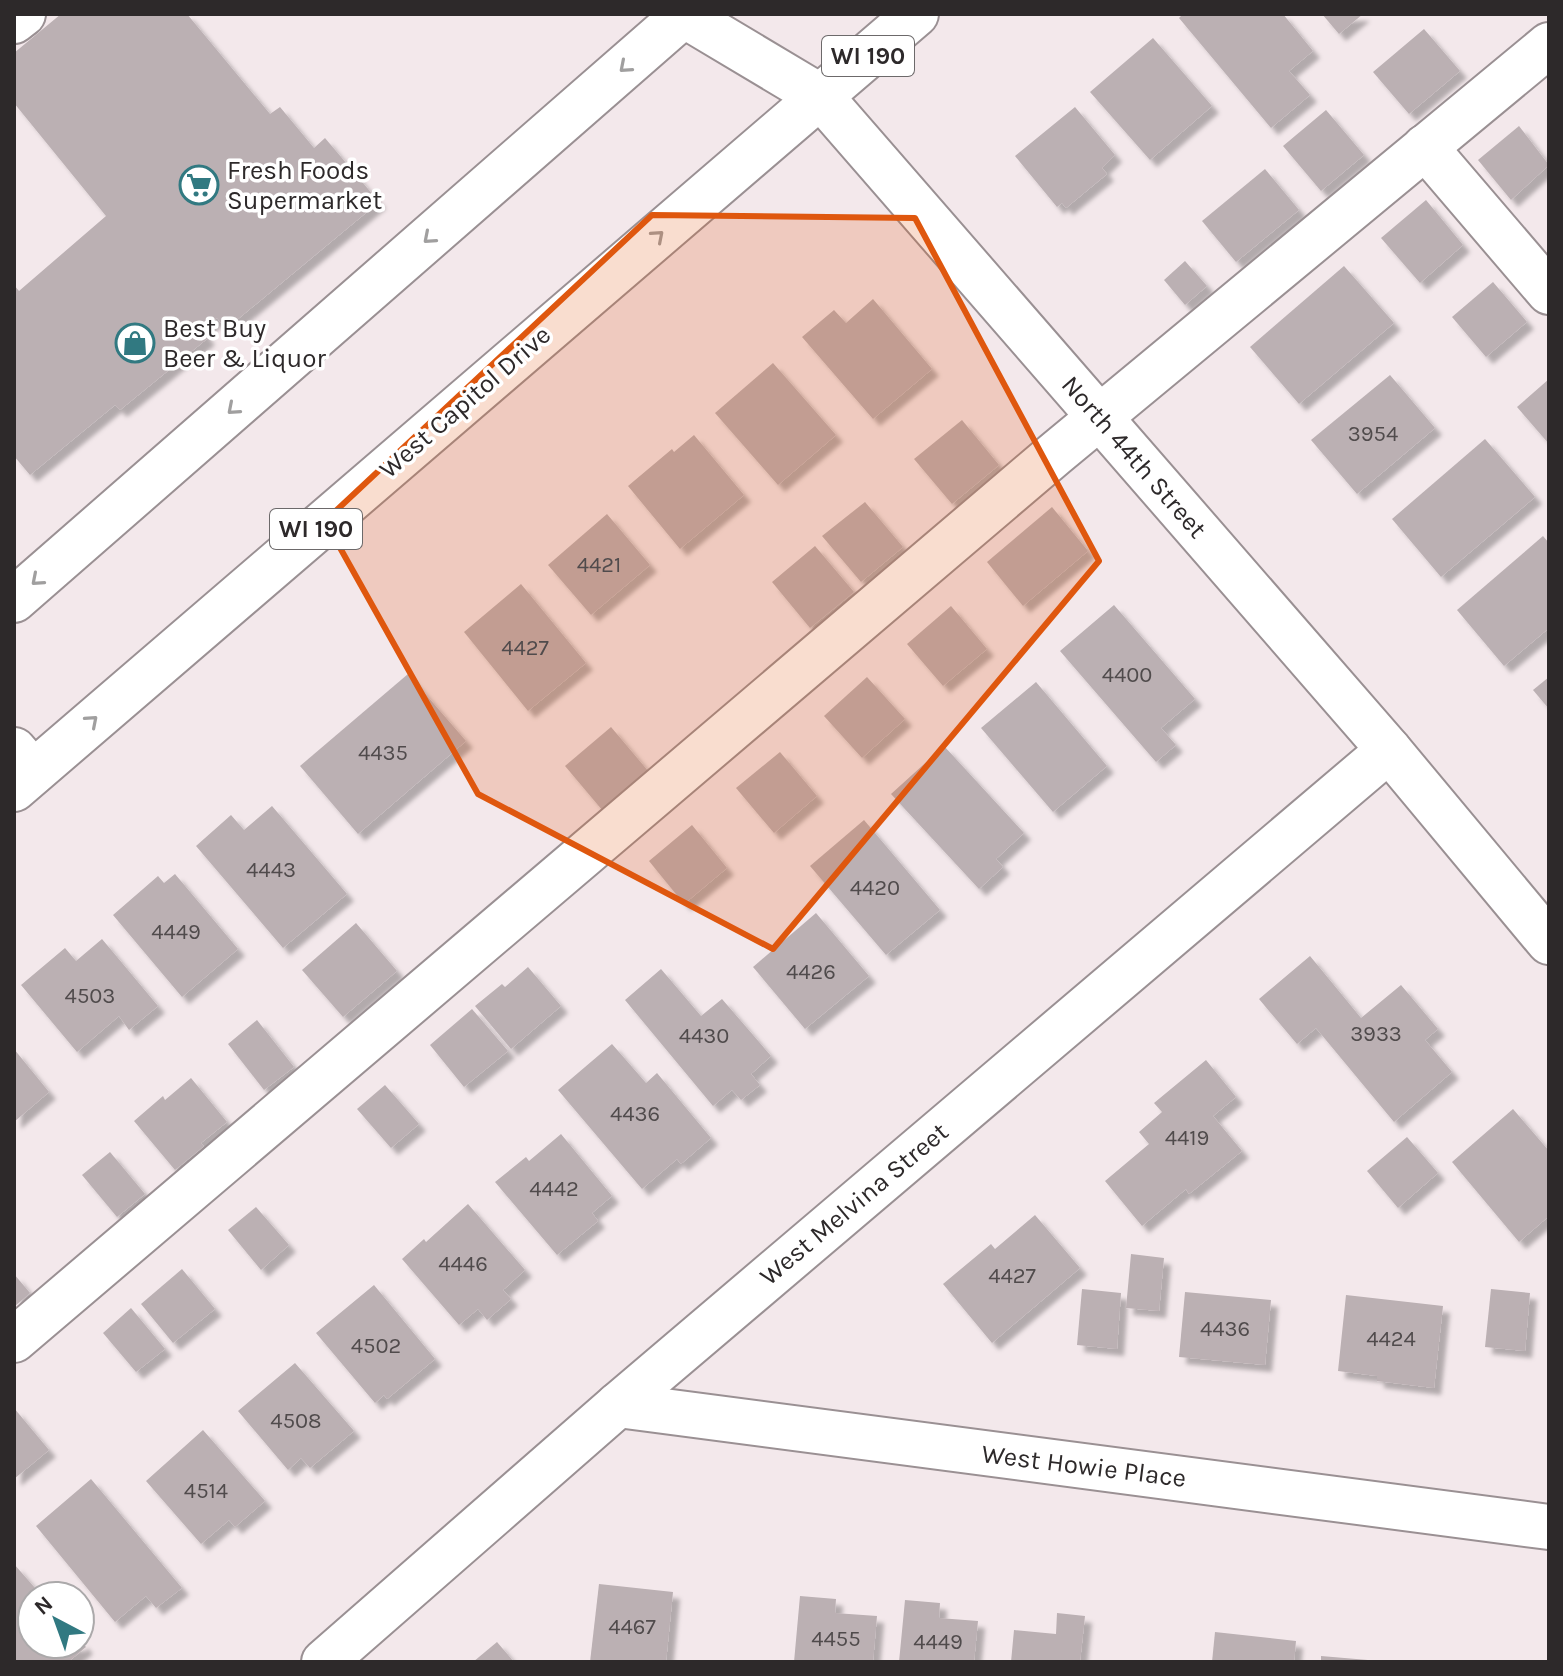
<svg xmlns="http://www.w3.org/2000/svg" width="1563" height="1676" font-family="Karla,sans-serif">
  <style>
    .building { fill: #bbb0b3; filter: url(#shadow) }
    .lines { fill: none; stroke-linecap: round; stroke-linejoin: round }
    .minor-casing { stroke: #9a9093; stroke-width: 48 }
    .major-casing { stroke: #9a9093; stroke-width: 48 }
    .minor { stroke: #fff; stroke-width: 44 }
    .major { stroke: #fff; stroke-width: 44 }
    .oneway { stroke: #a09f9f }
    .marked { fill: #df570e; fill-opacity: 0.2; stroke: #df570e; stroke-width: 6; stroke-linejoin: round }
    .labels { text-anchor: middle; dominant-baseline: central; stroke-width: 7; stroke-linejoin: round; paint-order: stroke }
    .number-label { font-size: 22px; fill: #504b4c }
    .shield { fill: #fff; stroke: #6c696a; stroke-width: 2 }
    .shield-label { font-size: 24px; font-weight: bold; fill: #2d292a }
    .poi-label { font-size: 26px; fill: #2d292a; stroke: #fff; text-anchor: start }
    .street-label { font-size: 26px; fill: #2d292a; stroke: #fff }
  </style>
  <defs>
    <filter id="shadow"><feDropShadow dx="7" dy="7" stdDeviation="2" flood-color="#0004"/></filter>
  </defs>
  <rect width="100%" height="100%" fill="#f3e8eb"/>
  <g class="building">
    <path d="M61,14H187L270,114L280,107L314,148L325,138L379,202L226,329L217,318L202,331L208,338L120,410L115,405L30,475L14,456V285L19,291L106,216L14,103V53Z"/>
    <path d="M1183,14H1283L1313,51L1289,71L1310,95L1271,128L1179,18Z"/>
    <path d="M1322,14H1363L1339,34Z"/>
    <path d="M1424,29L1460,71L1409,114L1373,72Z"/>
    <path d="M1153,38L1212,106L1150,160L1090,92Z"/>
    <path d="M1075,107L1115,155L1102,168L1107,174L1066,208L1062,203L1057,207L1015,156Z"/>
    <path d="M1326,110L1364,155L1321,191L1283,146Z"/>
    <path d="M1519,126L1549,165L1511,200L1478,160Z"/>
    <path d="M1265,169L1299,210L1236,262L1202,221Z"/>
    <path d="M1426,200L1463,245L1420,283L1381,238Z"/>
    <path d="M1185,261L1207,286L1185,305L1164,280Z"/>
    <path d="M1344,266L1394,323L1299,404L1250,347Z"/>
    <path d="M1493,282L1527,322L1486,357L1452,317Z"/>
    <path d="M873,299L932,369L873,419L802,337L834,310L846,323Z"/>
    <path d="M773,363L836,435L778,485L715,413Z"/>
    <path d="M1390,375L1435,428L1357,494L1311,440Z"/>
    <path d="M1549,379V444L1517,407Z"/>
    <path d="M962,420L999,465L952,504L914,459Z"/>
    <path d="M694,435L744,495L680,549L628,486L672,449L674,452Z"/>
    <path d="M1485,439L1535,497L1441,577L1392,519Z"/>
    <path d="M865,502L903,547L861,582L822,536Z"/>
    <path d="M1052,507L1088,551L1023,606L987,562Z"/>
    <path d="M607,514L650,565L591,615L548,565Z"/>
    <path d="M1543,536L1549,543V628L1504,666L1457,610Z"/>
    <path d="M815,546L854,592L810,628L772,582Z"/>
    <path d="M521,584L586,663L528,711L464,632Z"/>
    <path d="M1114,605L1195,699L1161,728L1176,745L1156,762L1060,651Z"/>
    <path d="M951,606L987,649L943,686L907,644Z"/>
    <path d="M408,674L466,741L358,834L300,766Z"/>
    <path d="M867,677L905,719L862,758L824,716Z"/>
    <path d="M1549,677V709L1533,690Z"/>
    <path d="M1036,682L1107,766L1053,812L981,728Z"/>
    <path d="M611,727L649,772L603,811L565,766Z"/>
    <path d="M944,746L1024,833L996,859L1003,867L979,889L891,794Z"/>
    <path d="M780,752L817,796L774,833L736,788Z"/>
    <path d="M272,806L347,894L283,948L196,846L231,815L244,830Z"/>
    <path d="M864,820L940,910L886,955L810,866Z"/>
    <path d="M692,825L727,868L684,904L649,861Z"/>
    <path d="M175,874L238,949L182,997L113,915L158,876L164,883Z"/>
    <path d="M816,913L869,976L805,1029L753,967Z"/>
    <path d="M356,923L397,971L343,1017L302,970Z"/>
    <path d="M102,939L158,1006L129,1030L119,1016L77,1052L21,985L65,948L76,961Z"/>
    <path d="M1310,956L1361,1018L1401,985L1438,1029L1425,1040L1452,1072L1394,1122L1316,1028L1297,1044L1259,999Z"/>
    <path d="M528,967L561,1006L511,1049L475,1006L502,984L505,987Z"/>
    <path d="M661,969L701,1016L722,999L771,1056L751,1074L760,1085L741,1100L732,1090L713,1106L625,1000Z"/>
    <path d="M472,1009L508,1051L464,1087L430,1045Z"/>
    <path d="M257,1020L294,1067L264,1090L228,1044Z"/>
    <path d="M612,1044L646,1083L657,1073L711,1138L681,1164L677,1159L642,1189L558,1090Z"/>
    <path d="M14,1049L49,1092L14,1122Z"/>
    <path d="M1206,1060L1236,1097L1213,1116L1242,1151L1189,1194L1186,1189L1142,1226L1105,1181L1149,1144L1139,1132L1162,1112L1154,1103Z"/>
    <path d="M191,1078L227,1122L201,1143L204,1146L175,1170L134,1121L163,1096L165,1100Z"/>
    <path d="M385,1085L419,1124L391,1148L357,1109Z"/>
    <path d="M1513,1109L1549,1151V1216L1519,1242L1452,1162Z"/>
    <path d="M561,1134L612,1196L592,1213L598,1221L557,1255L495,1182L526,1157L529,1161Z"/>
    <path d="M1407,1137L1438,1173L1398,1208L1367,1171Z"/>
    <path d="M110,1152L145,1194L117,1217L82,1175Z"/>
    <path d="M468,1204L525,1270L503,1290L511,1299L487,1320L478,1309L459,1325L402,1259L424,1239L426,1242Z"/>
    <path d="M256,1207L289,1245L261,1270L228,1230Z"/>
    <path d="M1035,1215L1080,1268L992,1343L943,1284L991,1244L995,1249Z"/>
    <path d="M1131,1254L1164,1258L1159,1311L1126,1308Z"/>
    <path d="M182,1269L215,1309L173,1343L141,1304Z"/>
    <path d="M14,1274L30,1293L14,1307Z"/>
    <path d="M374,1285L435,1359L387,1399L384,1395L375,1403L316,1333Z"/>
    <path d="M1082,1289L1121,1293L1117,1349L1077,1345Z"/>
    <path d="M1491,1289L1530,1293L1525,1351L1485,1347Z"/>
    <path d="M1185,1292L1271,1300L1265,1365L1179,1357Z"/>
    <path d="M1346,1295L1443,1306L1434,1388L1377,1381V1376L1338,1371Z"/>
    <path d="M131,1308L165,1349L136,1372L103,1333Z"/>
    <path d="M295,1363L354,1431L310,1468L301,1458L288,1470L238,1411Z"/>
    <path d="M14,1408L49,1450L14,1479Z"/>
    <path d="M203,1430L265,1501L235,1527L229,1520L201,1544L146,1481Z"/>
    <path d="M91,1479L182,1588L156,1608L146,1596L115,1622L36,1526Z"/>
    <path d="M14,1564L42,1596H32V1644H80V1640L86,1647L68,1662H14Z"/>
    <path d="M599,1584L673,1592L666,1662H590Z"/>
    <path d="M800,1596L836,1599L835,1613L877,1616L873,1662H794Z"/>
    <path d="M905,1600L940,1603L939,1618L978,1621L974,1662H899Z"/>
    <path d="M1057,1613L1085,1616L1080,1662H1011L1014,1630L1056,1634Z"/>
    <path d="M1215,1632L1296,1641L1294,1662H1212Z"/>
    <path d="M497,1642L514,1662H473Z"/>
    <path d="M1321,1656L1368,1660V1662H1321Z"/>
  </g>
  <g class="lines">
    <g class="minor-casing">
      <g id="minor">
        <path d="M682,14L821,97L1389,750L1549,942"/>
        <path d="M14,21L23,14"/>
        <path d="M1425,147L1549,292"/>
        <path d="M14,750L33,772"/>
        <path d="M14,1340L1055,454L1549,45"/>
        <path d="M618,1405L1549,1527"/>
        <path d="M324,1662L618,1405L1389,750"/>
      </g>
    </g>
    <g class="major-casing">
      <g id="major">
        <path d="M14,600L685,14"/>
        <path d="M14,789L916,14"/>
      </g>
    </g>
    <use href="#minor" class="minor"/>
    <use href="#major" class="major"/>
  </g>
  <defs><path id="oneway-chevron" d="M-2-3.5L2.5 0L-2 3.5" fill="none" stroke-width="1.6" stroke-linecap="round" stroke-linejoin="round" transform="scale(2)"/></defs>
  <g class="oneway">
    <use href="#oneway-chevron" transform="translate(625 67) rotate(139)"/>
    <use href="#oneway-chevron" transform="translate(658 236) rotate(-41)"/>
    <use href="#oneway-chevron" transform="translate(429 238) rotate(139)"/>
    <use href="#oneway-chevron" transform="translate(233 409) rotate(139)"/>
    <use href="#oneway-chevron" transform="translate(37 580) rotate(139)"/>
    <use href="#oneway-chevron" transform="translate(92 721) rotate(-41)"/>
  </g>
  <path class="marked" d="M652,215L915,218L1099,561L773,949L478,794L325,521Z"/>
  <defs>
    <g id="supermarket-ring" transform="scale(2)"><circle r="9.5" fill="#fff" stroke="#317981" stroke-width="1.5"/><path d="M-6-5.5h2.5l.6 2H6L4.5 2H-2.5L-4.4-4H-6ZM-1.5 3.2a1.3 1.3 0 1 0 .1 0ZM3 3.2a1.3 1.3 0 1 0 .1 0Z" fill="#317981"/></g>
    <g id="shop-ring" transform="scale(2)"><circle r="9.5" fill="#fff" stroke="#317981" stroke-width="1.5"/><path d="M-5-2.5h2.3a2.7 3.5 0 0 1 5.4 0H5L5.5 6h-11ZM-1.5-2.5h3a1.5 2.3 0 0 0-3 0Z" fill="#317981"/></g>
  </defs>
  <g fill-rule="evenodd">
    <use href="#supermarket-ring" x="199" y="185"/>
    <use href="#shop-ring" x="135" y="343"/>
  </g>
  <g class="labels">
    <g class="number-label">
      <text x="1373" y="434">3954</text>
      <text x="599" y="565">4421</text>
      <text x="525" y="648">4427</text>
      <text x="1127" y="675">4400</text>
      <text x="383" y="753">4435</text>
      <text x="271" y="870">4443</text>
      <text x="875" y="888">4420</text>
      <text x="176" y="932">4449</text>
      <text x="811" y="972">4426</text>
      <text x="90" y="996">4503</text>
      <text x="1376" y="1034">3933</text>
      <text x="704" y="1036">4430</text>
      <text x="635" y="1114">4436</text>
      <text x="1187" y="1138">4419</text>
      <text x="554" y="1189">4442</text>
      <text x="463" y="1264">4446</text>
      <text x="1012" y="1276">4427</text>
      <text x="1225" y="1329">4436</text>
      <text x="1391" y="1339">4424</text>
      <text x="376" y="1346">4502</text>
      <text x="296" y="1421">4508</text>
      <text x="206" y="1491">4514</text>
      <text x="632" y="1627">4467</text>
      <text x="836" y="1639">4455</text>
      <text x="938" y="1642">4449</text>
    </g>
    <g class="shield">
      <rect x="822" y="36" width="92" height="40" rx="6"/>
      <rect x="270" y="509" width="92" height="40" rx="6"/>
    </g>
    <g class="shield-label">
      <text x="868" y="56">WI 190</text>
      <text x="316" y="529">WI 190</text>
    </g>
    <g class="poi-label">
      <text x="227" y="170">Fresh Foods<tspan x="227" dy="30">Supermarket</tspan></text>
      <text x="163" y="328">Best Buy<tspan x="163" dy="30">Beer &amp; Liquor</tspan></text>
    </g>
    <g class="street-label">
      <text transform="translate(465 402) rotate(-41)">West Capitol Drive</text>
      <text transform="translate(1134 457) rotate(49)">North 44th Street</text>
      <text transform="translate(854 1204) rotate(-40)">West Melvina Street</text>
      <text transform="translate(1084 1466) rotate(7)">West Howie Place</text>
    </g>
  </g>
  <rect width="1563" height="1676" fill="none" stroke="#2d292a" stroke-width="32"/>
  <g transform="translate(56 1620) rotate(319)"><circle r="38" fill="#ffffff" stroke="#aba9aa" stroke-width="2"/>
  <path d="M0-6L14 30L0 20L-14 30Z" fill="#317981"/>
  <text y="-12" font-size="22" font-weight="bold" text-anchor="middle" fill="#2d292a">N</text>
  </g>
</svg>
